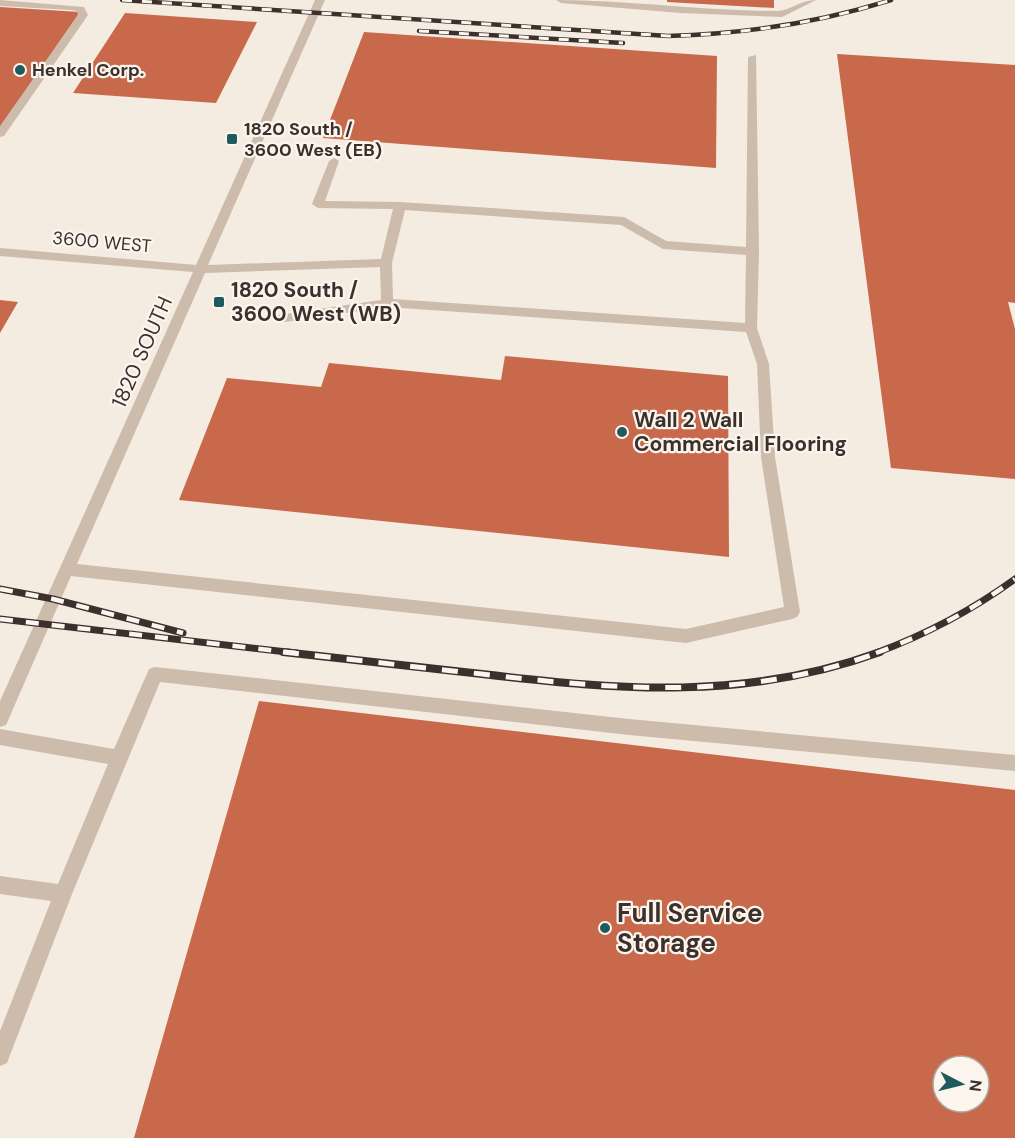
<svg xmlns="http://www.w3.org/2000/svg" width="1015" height="1138" font-family="'DM Sans',sans-serif">
  <style>
    .building { fill: #c8694b; fill-rule: evenodd }
    .lines { fill: none; stroke-linecap: round; stroke-linejoin: round }
    .minor { fill: #cdbbac; fill-rule: evenodd }
    .rail-far2-casing { stroke: #3b302b; stroke-width: 4.5 }
    .rail-far1-casing { stroke: #3b302b; stroke-width: 7 }
    .rail-casing { stroke: #3b302b; stroke-width: 8 }
    .rail-far2 { stroke: #fbf5ee; stroke-width: 3; stroke-dasharray: 10; stroke-linecap: butt }
    .rail-far1 { stroke: #fbf5ee; stroke-width: 4.5; stroke-dasharray: 13; stroke-linecap: butt }
    .rail { stroke: #fbf5ee; stroke-width: 5; stroke-dasharray: 16; stroke-linecap: butt }
    .poi-dot { fill: #1f5a5e; stroke: #fbf5ee; stroke-width: 2 }
    .labels { text-anchor: middle; dominant-baseline: central; stroke-width: 4.5; stroke-linejoin: round; paint-order: stroke }
    .far-poi-label { font-size: 18px; font-weight: bold; fill: #3b302b; stroke: #fbf5ee; text-anchor: start }
    .far-street-label { font-size: 18px; fill: #3b302b; stroke: #fbf5ee }
    .poi-label { font-size: 21px; font-weight: bold; fill: #3b302b; stroke: #fbf5ee; text-anchor: start }
    .street-label { font-size: 21px; fill: #3b302b; stroke: #fbf5ee }
    .near-poi-label { font-size: 26px; font-weight: bold; fill: #3b302b; stroke: #fbf5ee; text-anchor: start }
  </style>
  <rect width="100%" height="100%" fill="#f4ebe1"/>
  <g class="building">
    <path d="M667,0H774V8L667,2Z"/>
    <path d="M0,7L80,12L0,128Z"/>
    <path d="M125,13L257,22L216,103L73,93Z"/>
    <path d="M364,32L717,56L716,168L323,138Z"/>
    <path d="M837,54L1015,65V303L1008,302L1015,329V479L891,468Z"/>
    <path d="M0,300L18,302L0,333Z"/>
    <path d="M505,356L728,376L729,557L179,500L227,378L321,387L329,363L501,380Z"/>
    <path d="M259,701L1015,790V1138H134ZM943,1066H979V1102H943Z"/>
  </g>
  <g class="lines">
    <g class="minor">
      <path d="M0,0L84,7L88,15L4,136L0,137V126L78,15L77,11L71,10L0,6Z"/>
      <path d="M315,0H325L208,265L381,259L393,209L318,208L312,204L329,161L334,158L339,161L325,201L400,202L624,217L666,241L746,247L748,57L756,55L759,252L757,328L769,364L775,457L800,612L797,617L792,619L686,643L71,576L6,725L0,727V701L193,272L0,256V248L196,265ZM405,210L621,225L663,249L746,255L745,323L393,299L392,263ZM380,267L381,300L278,315L272,319L278,323L387,307L746,332L757,364L761,457L784,607L686,629L77,564L205,273Z"/>
      <path d="M556,0C630,0 703,11 777,11C790,11 800,0 816,0L782,17L681,13L561,3Z"/>
      <path d="M155,667L629,719L1015,755V771L629,735L160,682L72,894L7,1063L0,1066V1031L51,901L0,894V876L58,884L108,764L0,745V729L114,749L149,669Z"/>
    </g>
    <g class="rail-far2-casing">
      <g id="rail-far2">
        <path d="M122,0L668,36C745,34 818,23 891,0"/>
        <path d="M419,31L623,43"/>
      </g>
    </g>
    <g class="rail-far1-casing">
      <g id="rail-far1">
        <path d="M0,589L53,599L183,633"/>
        <path d="M0,619L296,653"/>
        <path d="M876,653C927,634 971,611 1015,579"/>
      </g>
    </g>
    <g class="rail-casing">
      <path id="rail" d="M283,652C349,659 415,667 482,674C620,690 746,701 880,652"/>
    </g>
    <use href="#rail-far2" class="rail-far2"/>
    <use href="#rail-far1" class="rail-far1"/>
    <use href="#rail" class="rail"/>
  </g>
  <g class="poi-dot">
    <circle cx="20" cy="70" r="6"/>
    <rect x="226" y="133" width="12" height="12" rx="3"/>
    <rect x="213" y="296" width="12" height="12" rx="3"/>
    <circle cx="622" cy="432" r="6"/>
    <circle cx="605" cy="928" r="6"/>
  </g>
  <g class="labels">
    <g class="far-poi-label">
      <text x="32" y="70">Henkel Corp.</text>
      <text x="244" y="129">1820 South /<tspan x="244" dy="21">3600 West (EB)</tspan></text>
    </g>
    <g class="far-street-label">
      <text transform="translate(102 242) rotate(5)">3600 WEST</text>
    </g>
    <g class="poi-label">
      <text x="231" y="290">1820 South /<tspan x="231" dy="24">3600 West (WB)</tspan></text>
      <text x="634" y="420">Wall 2 Wall<tspan x="634" dy="24">Commercial Flooring</tspan></text>
    </g>
    <g class="street-label">
      <text transform="translate(142 352) rotate(-66)">1820 SOUTH</text>
    </g>
    <g class="near-poi-label">
      <text x="617" y="913">Full Service<tspan x="617" dy="30">Storage</tspan></text>
    </g>
  </g>
  <g transform="translate(961 1084) rotate(97)"><circle r="28" fill="#fbf5ee" stroke="#aea6a0" stroke-width="1.5"/>
  <path d="M0-4.5L10 22L0 15L-10 22Z" fill="#1f5a5e"/>
  <text y="-9" font-size="16" font-weight="bold" text-anchor="middle" fill="#3b302b">N</text>
  </g>
</svg>
